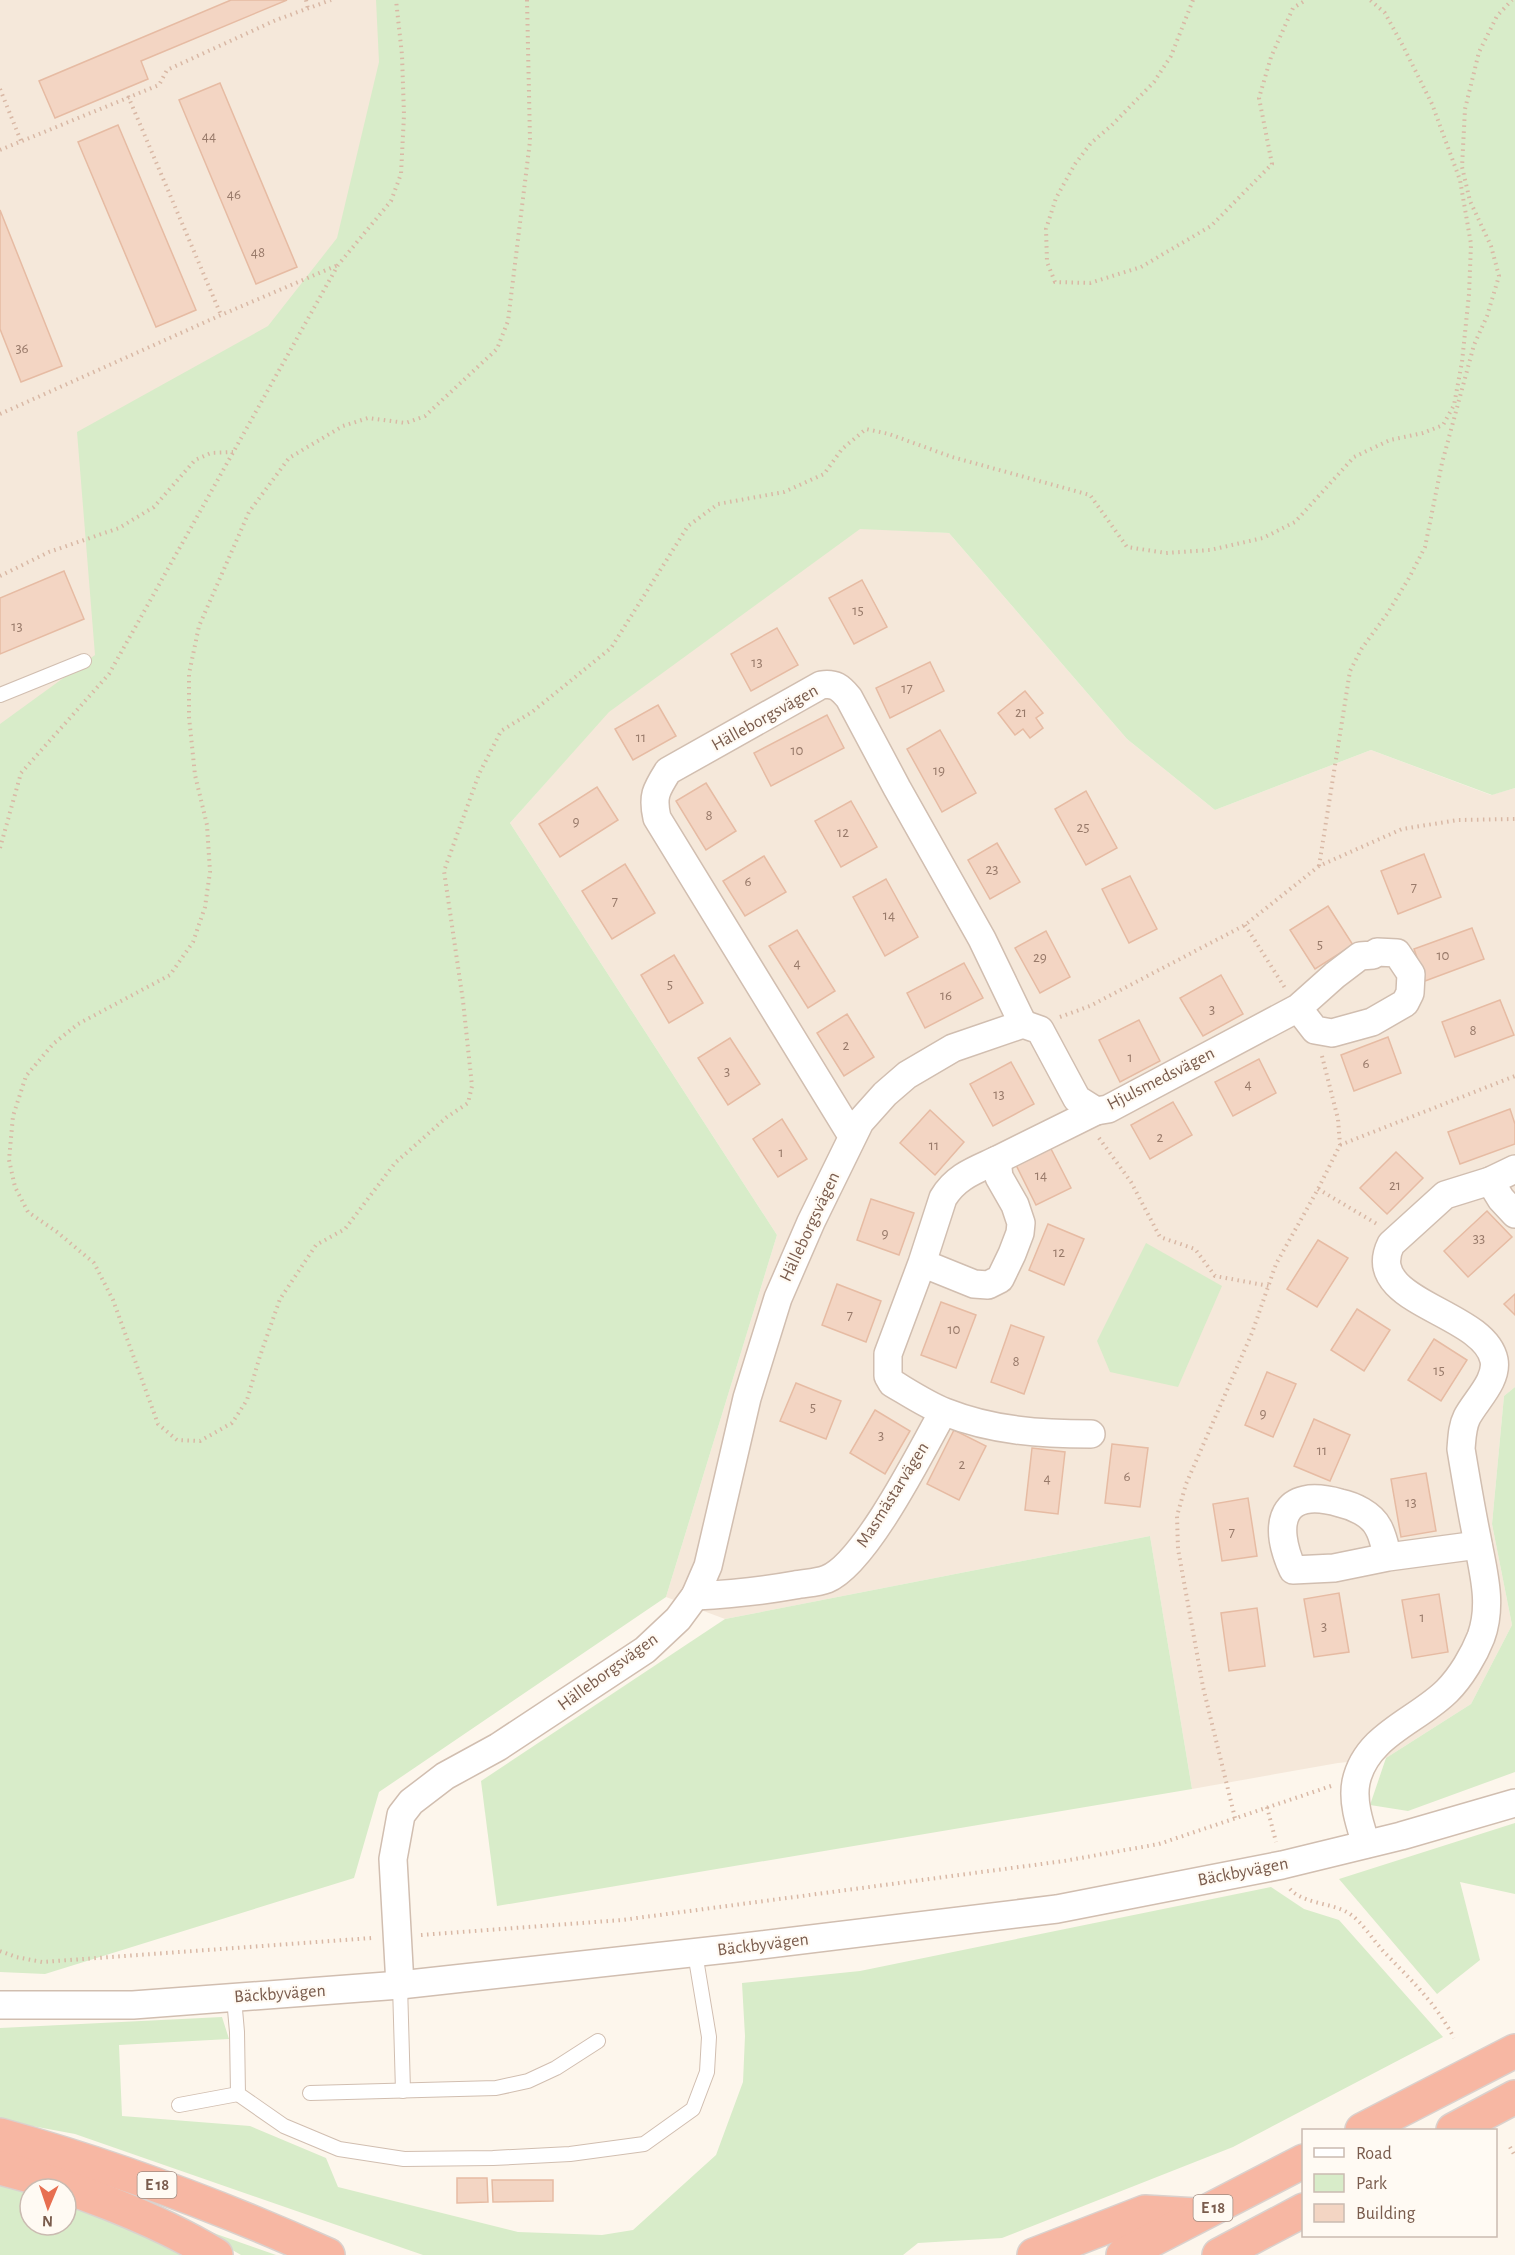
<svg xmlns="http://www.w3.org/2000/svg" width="1515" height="2255" font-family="'Alegreya Sans',sans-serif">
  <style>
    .residential { fill: #f5e8da }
    .green { fill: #d8ecc9 }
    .building { fill: #f3d5c3; stroke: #e6bba3; stroke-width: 1.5 }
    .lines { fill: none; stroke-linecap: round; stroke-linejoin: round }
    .lane-casing { stroke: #d1beb0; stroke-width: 16 }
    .street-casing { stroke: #d1beb0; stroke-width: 30 }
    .highway-casing { stroke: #dad1cd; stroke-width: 36 }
    .path { stroke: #d9b8a5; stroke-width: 4; stroke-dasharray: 1.5 4.5; stroke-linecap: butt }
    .lane { stroke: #fff; stroke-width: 14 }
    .street { stroke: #fff; stroke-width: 27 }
    .highway { stroke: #f7b7a3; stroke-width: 33 }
    .labels { text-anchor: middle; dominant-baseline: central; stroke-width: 4.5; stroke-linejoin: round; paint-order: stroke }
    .number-label { font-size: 15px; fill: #987a6a }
    .shield { fill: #fffaf3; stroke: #a28b7f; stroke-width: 1.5 }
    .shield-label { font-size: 16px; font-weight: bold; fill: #7a5c4d }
    .street-label { font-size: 18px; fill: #7a5c4d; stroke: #fffaf3 }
  </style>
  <rect width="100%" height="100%" fill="#fdf6ec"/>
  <g class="residential">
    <path d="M0,0H408L414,174L0,903Z"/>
    <path d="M860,528L949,533L1127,739L1215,810L1371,750L1491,795L1515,788V1387L1504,1396L1492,1524L1512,1625L1471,1704L1386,1758L1338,1763L1192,1789L1150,1536L725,1619L666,1597L777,1235L510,823L608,712Z"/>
  </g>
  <g class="green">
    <path d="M376,0H1515V788L1492,795L1371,750L1215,810L1127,739L949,533L860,529L609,712L510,823L777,1235L666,1597L379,1792L354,1878L45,1974L0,1972V724L95,655L77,432L268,326L337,238L379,62Z"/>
    <path d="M1146,1243L1222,1286L1178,1387L1110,1372L1097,1341Z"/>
    <path d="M1515,1387V1772L1408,1811L1370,1805L1386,1758L1471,1704L1512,1625L1492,1524L1504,1396Z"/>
    <path d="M1150,1536L1192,1789L497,1906L481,1781L725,1619Z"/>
    <path d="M1515,1823V1894L1460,1882L1480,1960L1437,1994L1339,1879Z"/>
    <path d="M1271,1887L1304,1909L1339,1920L1443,2037L1233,2147L1002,2238L918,2243L903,2255H423L75,2134L0,2120V2028L222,2017L229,2039L119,2045L122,2116L250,2126L326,2158L338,2187L518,2232L602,2235L633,2230L716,2155L743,2082L745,2036L742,1983L860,1971Z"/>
    <path d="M0,2182L30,2191V2225H66V2201L188,2255H0Z"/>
    <path d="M188,2224L276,2255H241Z"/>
  </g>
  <g class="building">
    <path d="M231,0H287L141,61L148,79L55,118L39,81Z"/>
    <path d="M220,83L297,267L256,284L179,100Z"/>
    <path d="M118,125L196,310L156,327L78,142Z"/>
    <path d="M0,210L62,366L21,382L0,329Z"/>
    <path d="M64,571L84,619L0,654V598Z"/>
    <path d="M862,580L887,627L854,644L829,598Z"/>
    <path d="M777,628L798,665L751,691L731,654Z"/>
    <path d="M930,662L944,691L890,718L876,688Z"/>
    <path d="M1025,691L1043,713L1036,718L1043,728L1030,738L1023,729L1015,735L998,713Z"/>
    <path d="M658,705L676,736L633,760L615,729Z"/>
    <path d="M827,715L844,748L771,786L754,753Z"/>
    <path d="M940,730L976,793L942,812L907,749Z"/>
    <path d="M706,783L736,831L706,850L676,801Z"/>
    <path d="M597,787L618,820L560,857L539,824Z"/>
    <path d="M1086,791L1117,848L1086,865L1055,809Z"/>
    <path d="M851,801L877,847L841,867L815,821Z"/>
    <path d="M997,843L1020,882L990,899L968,860Z"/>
    <path d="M1424,854L1441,897L1398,914L1381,871Z"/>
    <path d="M764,856L786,892L745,916L723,881Z"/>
    <path d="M625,864L655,913L612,939L582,891Z"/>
    <path d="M1130,876L1157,929L1129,943L1102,889Z"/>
    <path d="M886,879L918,937L885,956L853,897Z"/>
    <path d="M1328,906L1353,945L1315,969L1290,930Z"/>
    <path d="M1472,928L1484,959L1425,981L1414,949Z"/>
    <path d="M797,930L835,991L808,1008L769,946Z"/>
    <path d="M1046,931L1070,977L1040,993L1015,948Z"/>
    <path d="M674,955L703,1003L669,1023L641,975Z"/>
    <path d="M964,963L983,998L925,1028L907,993Z"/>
    <path d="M1221,975L1243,1014L1203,1036L1180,998Z"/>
    <path d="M1500,1000L1514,1035L1455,1057L1442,1022Z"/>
    <path d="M847,1014L874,1057L844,1076L817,1033Z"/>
    <path d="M1139,1020L1160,1061L1120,1082L1099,1040Z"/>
    <path d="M1388,1037L1401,1073L1354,1091L1341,1055Z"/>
    <path d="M730,1038L760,1084L728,1105L698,1058Z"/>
    <path d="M1259,1059L1276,1093L1233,1116L1215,1082Z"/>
    <path d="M1011,1062L1034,1104L993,1126L970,1084Z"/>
    <path d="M1173,1102L1192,1135L1150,1159L1131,1125Z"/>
    <path d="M1510,1109L1515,1124V1144L1460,1164L1448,1132Z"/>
    <path d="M930,1110L964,1142L935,1175L900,1143Z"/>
    <path d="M782,1119L807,1159L778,1177L753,1139Z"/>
    <path d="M1048,1143L1071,1188L1036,1205L1014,1161Z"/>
    <path d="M1396,1152L1423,1178L1387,1214L1360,1188Z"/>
    <path d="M871,1199L914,1213L899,1255L857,1240Z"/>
    <path d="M1487,1211L1512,1237L1468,1277L1444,1251Z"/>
    <path d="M1048,1224L1084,1239L1064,1285L1029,1270Z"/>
    <path d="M1318,1240L1348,1258L1317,1307L1287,1289Z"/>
    <path d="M837,1284L881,1301L866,1342L822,1325Z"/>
    <path d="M1515,1294V1315L1504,1304Z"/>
    <path d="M941,1302L976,1315L956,1368L921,1355Z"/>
    <path d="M1357,1309L1390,1330L1364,1371L1331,1350Z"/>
    <path d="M1011,1325L1044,1337L1024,1394L991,1382Z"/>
    <path d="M1434,1339L1467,1360L1441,1401L1408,1380Z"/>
    <path d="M1267,1372L1296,1384L1273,1437L1245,1425Z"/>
    <path d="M796,1383L841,1401L826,1439L780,1421Z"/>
    <path d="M875,1410L910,1431L885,1474L850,1453Z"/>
    <path d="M1314,1419L1350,1435L1330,1481L1294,1466Z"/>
    <path d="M954,1430L986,1446L959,1500L927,1484Z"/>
    <path d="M1112,1444L1148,1448L1140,1507L1105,1503Z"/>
    <path d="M1032,1448L1065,1452L1058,1514L1025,1510Z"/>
    <path d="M1426,1473L1436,1531L1401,1537L1391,1479Z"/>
    <path d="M1248,1498L1257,1556L1222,1561L1213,1504Z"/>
    <path d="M1339,1593L1349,1652L1314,1657L1304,1599Z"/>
    <path d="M1439,1594L1448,1652L1412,1658L1402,1600Z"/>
    <path d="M1257,1608L1265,1666L1229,1671L1221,1613Z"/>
    <path d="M457,2178H487L488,2202L457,2203Z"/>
    <path d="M492,2180H553V2201L493,2202Z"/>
  </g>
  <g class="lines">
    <g class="lane-casing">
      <g id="lane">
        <path d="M0,695L84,661"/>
        <path d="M400,1985L403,2091"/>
        <path d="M234,1998L237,2032L238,2094L284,2126L339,2149L404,2159L493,2158L570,2154L644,2144L693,2109L707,2072L709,2037L695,1953"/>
        <path d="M310,2093L496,2088L528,2081L556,2068L598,2041"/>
        <path d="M179,2105L238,2094"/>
      </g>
    </g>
    <g class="street-casing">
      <g id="street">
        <path d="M1023,1024L1040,1030L1077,1099L1096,1111L1108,1109L1298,1008L1335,975L1360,956L1373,955L1377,952L1397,953L1411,974L1410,993L1405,1003L1372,1022L1332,1033L1315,1030L1298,1008"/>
        <path d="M997,1160L1096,1111"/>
        <path d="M1490,1181L1501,1199L1515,1214"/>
        <path d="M922,1263L943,1198C956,1176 976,1170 997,1160L999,1177L1015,1205L1021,1223L1020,1233L1012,1254L1000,1279L988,1285L974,1284L922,1263L888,1354V1376L892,1383C909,1393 927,1405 945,1412C993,1431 1041,1434 1091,1434"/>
        <path d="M1388,1557C1385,1548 1383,1535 1378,1527C1371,1514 1354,1506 1340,1503C1281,1486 1272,1524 1293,1570L1334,1568L1388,1557L1478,1545"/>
        <path d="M695,1596C729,1594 762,1591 795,1585C805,1583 817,1583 827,1579C865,1564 922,1450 943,1412"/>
        <path d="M1366,1844C1360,1825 1352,1802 1356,1782C1366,1735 1417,1721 1447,1691C1461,1677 1474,1655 1481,1637C1493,1604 1483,1571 1477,1538C1471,1509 1466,1479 1461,1449C1462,1438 1462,1427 1467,1417C1476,1400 1498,1380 1494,1360C1484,1311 1362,1303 1391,1244L1445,1195L1490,1181L1515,1169"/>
        <path d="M400,1985L393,1859L401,1815L411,1802L445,1776L498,1747L645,1650L678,1619L695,1596L708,1566L747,1398L778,1298L811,1222L860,1122L885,1094L907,1075L953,1048L1023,1024L982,939L897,788L849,698C840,687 835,683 821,685L668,771C656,790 652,796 657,818L852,1136"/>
        <path d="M0,2005H133L400,1985L736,1948L1057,1909L1282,1865L1401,1836L1515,1803"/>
      </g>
    </g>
    <g class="highway-casing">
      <g id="highway">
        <path d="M1362,2130L1515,2051"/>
        <path d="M1453,2130L1515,2097"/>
        <path d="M0,2135C112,2166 222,2207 328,2255"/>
        <path d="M0,2168C69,2185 155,2218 216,2255"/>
        <path d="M1034,2255L1145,2212L1197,2215"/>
        <path d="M1123,2255L1304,2161"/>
        <path d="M1219,2255L1304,2210"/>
      </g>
    </g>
    <g class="path">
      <path d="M306,0L308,9"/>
      <path d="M527,0L530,141L508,321L497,349L425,416L406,423L368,418L343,426L289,458L249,512L199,626L189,674V717L195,775L207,825L210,872L205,907L193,942L170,975L78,1024L53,1044L26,1076L13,1116L9,1160L15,1187L28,1212L57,1232L94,1263L113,1300L158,1424L177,1440L200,1441L232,1423L247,1400L260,1356L280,1299L316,1245L345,1229L395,1163L447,1117L468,1103L472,1086L463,1001L444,871L479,774L501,731L532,712L611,648L688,526L718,504L784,492L824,474L842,449L866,429L889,434L952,457L1090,495L1127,547L1166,553L1210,550L1263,538L1295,522L1354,457L1390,440L1423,433L1443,425L1454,405L1462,362L1469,294L1471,244L1460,180L1432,104L1403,46L1385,13L1370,0"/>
      <path d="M1193,0L1171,56L1154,82L1111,126L1091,143L1075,164L1056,198L1046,229L1047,262L1055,282L1090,283L1141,267L1211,226L1272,164L1259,98L1271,57L1293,8L1306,0"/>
      <path d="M0,89L21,141"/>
      <path d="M128,96L221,315"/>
      <path d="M0,150L159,85L167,70L276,20L331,0"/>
      <path d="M0,414L221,315L338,265"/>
      <path d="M0,576L49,552L119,528L154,507L195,460L211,453L233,452"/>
      <path d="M0,848L21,773L109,674L338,265L391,201L401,174L404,115L402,55L396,0"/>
      <path d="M1319,866L1350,671L1362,648L1387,614L1409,578L1425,547L1442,463L1474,345L1487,316L1499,276L1491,246L1470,201L1462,167L1465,109L1479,52L1497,16L1512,0"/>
      <path d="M1245,925L1285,988"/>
      <path d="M1060,1017L1090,1006L1245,925L1319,866L1402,829L1458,820L1515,819"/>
      <path d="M1099,1138L1131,1182L1160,1237L1195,1249L1215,1276L1269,1286"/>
      <path d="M1340,1145L1515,1076"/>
      <path d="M1318,1189L1377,1224"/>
      <path d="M1267,1807L1276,1842"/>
      <path d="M1235,1818L1203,1687L1178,1549L1177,1516L1186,1484L1252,1333L1276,1264L1318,1189L1340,1145L1338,1119L1322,1056"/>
      <path d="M1290,1889C1305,1905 1332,1902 1350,1914C1363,1923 1373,1940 1384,1952C1411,1980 1435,2002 1454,2038"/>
      <path d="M421,1935L622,1920L1064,1861L1159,1844L1331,1786"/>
      <path d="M0,1951L16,1957L42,1962L372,1938"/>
      <path d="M1510,2147L1515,2156"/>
    </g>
    <use href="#lane" class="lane"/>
    <use href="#street" class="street"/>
    <use href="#highway" class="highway"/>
  </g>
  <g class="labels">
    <g class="number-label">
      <text x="209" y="136">44</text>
      <text x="234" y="194">46</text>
      <text x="258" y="252">48</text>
      <text x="22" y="348">36</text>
      <text x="858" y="610">15</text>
      <text x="17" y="626">13</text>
      <text x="757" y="662">13</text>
      <text x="907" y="688">17</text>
      <text x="1021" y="712">21</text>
      <text x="641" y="737">11</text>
      <text x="797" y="750">10</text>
      <text x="939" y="770">19</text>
      <text x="709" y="815">8</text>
      <text x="576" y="821">9</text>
      <text x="1083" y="827">25</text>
      <text x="843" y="832">12</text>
      <text x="992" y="869">23</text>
      <text x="748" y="881">6</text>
      <text x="1414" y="887">7</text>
      <text x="615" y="901">7</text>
      <text x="889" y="915">14</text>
      <text x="1320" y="944">5</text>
      <text x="1443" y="955">10</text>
      <text x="1040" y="957">29</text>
      <text x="797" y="963">4</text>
      <text x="670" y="984">5</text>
      <text x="946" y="995">16</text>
      <text x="1212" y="1009">3</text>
      <text x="1473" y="1030">8</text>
      <text x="846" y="1045">2</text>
      <text x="1130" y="1057">1</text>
      <text x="1366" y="1063">6</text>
      <text x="727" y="1071">3</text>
      <text x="1248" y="1084">4</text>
      <text x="999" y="1094">13</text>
      <text x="1160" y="1137">2</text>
      <text x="934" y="1145">11</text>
      <text x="781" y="1152">1</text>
      <text x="1041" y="1175">14</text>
      <text x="1395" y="1185">21</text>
      <text x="885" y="1233">9</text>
      <text x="1479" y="1238">33</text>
      <text x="1059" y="1252">12</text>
      <text x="850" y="1315">7</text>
      <text x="954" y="1329">10</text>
      <text x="1016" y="1361">8</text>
      <text x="1439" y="1370">15</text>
      <text x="813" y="1407">5</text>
      <text x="1263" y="1413">9</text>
      <text x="881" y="1435">3</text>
      <text x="1322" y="1450">11</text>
      <text x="962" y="1464">2</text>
      <text x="1127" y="1476">6</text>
      <text x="1047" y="1478">4</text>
      <text x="1411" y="1502">13</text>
      <text x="1232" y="1532">7</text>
      <text x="1422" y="1617">1</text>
      <text x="1324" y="1626">3</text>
    </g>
    <g class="shield">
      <rect x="137.5" y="2172" width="39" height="26" rx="4.5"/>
      <rect x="1193.5" y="2195" width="39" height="26" rx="4.5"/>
    </g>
    <g class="shield-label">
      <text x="157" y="2185">E 18</text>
      <text x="1213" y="2208">E 18</text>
    </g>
    <g class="street-label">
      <text transform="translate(765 718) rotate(-29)">Hälleborgsvägen</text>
      <text transform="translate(1161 1079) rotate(-27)">Hjulsmedsvägen</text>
      <text transform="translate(810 1227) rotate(-65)">Hälleborgsvägen</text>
      <text transform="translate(893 1495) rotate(-58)">Masmästarvägen</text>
      <text transform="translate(608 1672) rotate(-36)">Hälleborgsvägen</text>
      <text transform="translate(1243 1872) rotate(-11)">Bäckbyvägen</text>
      <text transform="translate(763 1945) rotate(-7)">Bäckbyvägen</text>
      <text transform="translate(280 1994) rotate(-4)">Bäckbyvägen</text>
    </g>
  </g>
  <rect x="1302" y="2129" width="195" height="108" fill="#fffaf3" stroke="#cabbb1" stroke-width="1.5"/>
  <rect x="1314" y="2148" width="30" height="9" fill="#ffffff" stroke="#cabbb1" stroke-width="1.5"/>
  <text x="1356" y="2159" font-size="18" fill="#7a5c4d">Road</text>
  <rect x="1314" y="2174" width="30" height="18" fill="#d8ecc9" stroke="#cabbb1" stroke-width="1.5"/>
  <text x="1356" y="2189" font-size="18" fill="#7a5c4d">Park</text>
  <rect x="1314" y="2204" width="30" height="18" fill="#f3d5c3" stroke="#cabbb1" stroke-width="1.5"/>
  <text x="1356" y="2219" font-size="18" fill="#7a5c4d">Building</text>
  <g transform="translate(48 2207) rotate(182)"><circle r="28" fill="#fffaf3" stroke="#cabbb1" stroke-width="1.5"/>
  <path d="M0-4.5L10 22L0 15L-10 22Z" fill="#e76f51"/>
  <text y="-9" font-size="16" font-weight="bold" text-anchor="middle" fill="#7a5c4d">N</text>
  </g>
</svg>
